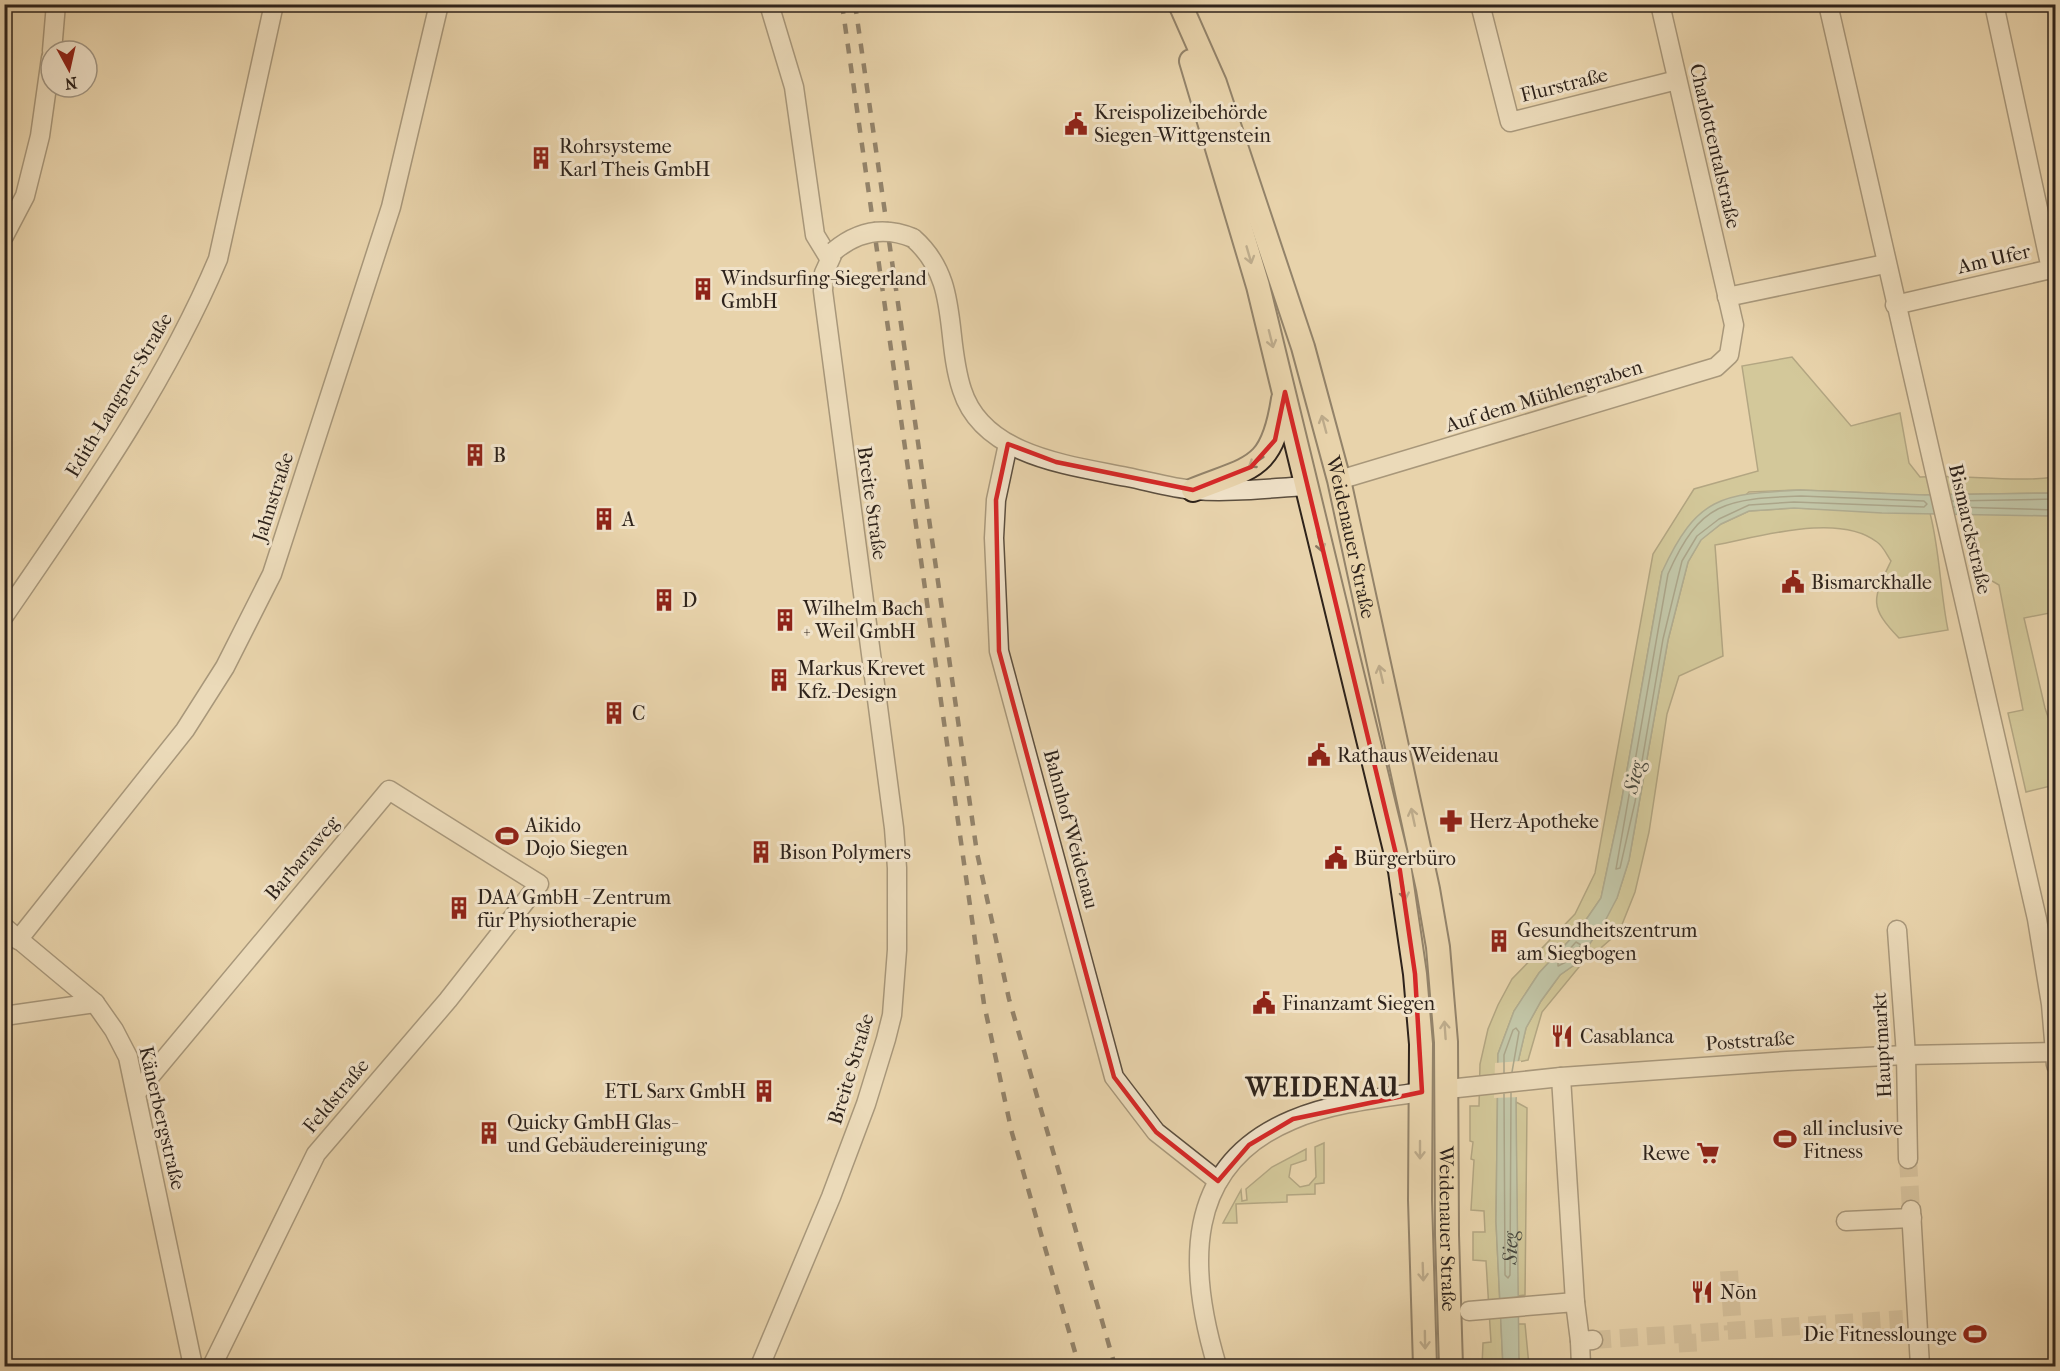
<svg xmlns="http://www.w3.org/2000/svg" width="2060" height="1371" font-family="'IM FELL French Canon',serif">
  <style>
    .green { fill: #bbbb86; stroke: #746f50; stroke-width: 1.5 }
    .water { fill: #98b8a7; stroke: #6e7c6f; stroke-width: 1.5 }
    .pier { fill: #e8d3ac }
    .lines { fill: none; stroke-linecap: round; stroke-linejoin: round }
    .shore { stroke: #636e61; stroke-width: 1.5 }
    .minor-tunnel { stroke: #c3b08f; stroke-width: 18; stroke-dasharray: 18 9; stroke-linecap: butt }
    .minor-casing { stroke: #5c4f3f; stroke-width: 21 }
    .major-casing { stroke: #2e231b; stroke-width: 26 }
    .minor { stroke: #f0e2c9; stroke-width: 18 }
    .major { stroke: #e8d3ac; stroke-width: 22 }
    .rail { stroke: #2e231b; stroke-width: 4.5; stroke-dasharray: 10 10; stroke-linecap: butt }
    .minor-bridge-casing { stroke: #5c4f3f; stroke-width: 21; stroke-linecap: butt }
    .minor-bridge { stroke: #f0e2c9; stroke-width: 18 }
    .oneway { stroke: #8b7b64 }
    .marked { fill: none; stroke: #d62828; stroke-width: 4.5; stroke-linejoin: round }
    .labels { text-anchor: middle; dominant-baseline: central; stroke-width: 6; stroke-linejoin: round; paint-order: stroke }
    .street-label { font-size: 20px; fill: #2e231b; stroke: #f0e2c9 }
    .poi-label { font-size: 20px; fill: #2e231b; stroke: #f0e2c9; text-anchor: start }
    .water-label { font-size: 21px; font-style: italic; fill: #48483e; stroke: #f0e2c9 }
    .district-label { font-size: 26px; font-weight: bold; letter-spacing: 1.5px; fill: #2e231b; stroke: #f0e2c9 }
  </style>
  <rect width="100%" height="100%" fill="#e8d3ac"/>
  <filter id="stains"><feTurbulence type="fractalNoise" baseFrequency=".00333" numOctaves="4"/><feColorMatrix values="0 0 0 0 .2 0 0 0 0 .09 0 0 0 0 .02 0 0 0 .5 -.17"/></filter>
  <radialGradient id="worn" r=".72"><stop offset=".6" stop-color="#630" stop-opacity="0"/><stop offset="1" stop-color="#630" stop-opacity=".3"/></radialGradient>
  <g class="green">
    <path d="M1792,357L1851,426L1900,413L1909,463L1920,477C1966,474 2010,483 2055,477V493L1916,495L1800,490L1749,492L1662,572L1621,804L1601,898L1579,930L1539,973L1514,1011L1498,1054L1496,1222L1503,1366H1482L1483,1343L1491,1342L1486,1261L1473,1260V1232H1485L1484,1211L1471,1210L1474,1160L1471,1159L1473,1142L1470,1141V1106H1479L1480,1064L1488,1029L1498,1005L1512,979L1575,914L1595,873L1653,554L1694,489L1758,471L1742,366Z"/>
    <path d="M1794,508L1930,513C1940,552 1940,591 1948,630L1899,638C1868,606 1873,599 1891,561C1887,555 1883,546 1877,542C1839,512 1759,537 1715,545L1723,656L1679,676L1667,714L1649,832L1635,892L1619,932L1579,967L1542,1012L1528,1060L1518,1062L1526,1028L1541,1001L1560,975L1577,963L1617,898L1629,860L1668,640L1688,562L1701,539L1721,524L1749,511Z"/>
    <path d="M1961,513L2055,516V612L2024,618L2045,708L2055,737V785L2026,792L2008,713L2023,710L1999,585L1975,571Z"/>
    <path d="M1516,1102L1527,1108L1525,1295L1517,1296Z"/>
    <path d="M1324,1143V1183L1315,1184V1194L1287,1195V1202L1236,1204L1237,1223H1223L1241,1190L1242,1201L1247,1200L1246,1189L1272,1167L1306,1149V1160L1291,1165L1289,1177L1300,1187L1309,1185L1316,1177L1315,1147Z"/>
    <path d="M1517,1324H1525L1529,1366H1519Z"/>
  </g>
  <path class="water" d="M1800,490L1925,495L2055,493V516L1882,513L1794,508L1749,511L1721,524L1701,540L1688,562L1668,640L1629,860L1617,898L1605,921L1577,963L1560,975L1541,1001L1526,1028L1518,1062L1516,1102L1519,1366H1503L1496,1222L1498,1054L1514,1011L1539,973L1579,930L1601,898L1621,804L1662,572C1697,496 1721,494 1800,490Z"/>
  <path class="pier" d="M1521,1061L1520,1097L1494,1098L1495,1063Z"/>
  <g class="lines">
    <g class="shore">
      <path d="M1801,496L1924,501L1927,504L1924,507L1794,502L1749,505L1719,519L1697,536L1682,561L1663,639L1635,802L1620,868L1616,869L1668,574C1700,501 1726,499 1801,496Z"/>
      <path d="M1952,501L2056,499"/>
      <path d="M1954,507L2056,510"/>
      <path d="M1576,942L1581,945L1572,959L1558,966V962Z"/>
      <path d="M1504,1073V1055L1513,1030L1516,1028L1519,1032L1512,1072"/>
      <path id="s1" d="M1504,1094L1505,1275L1508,1278L1510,1275L1511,1093"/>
    </g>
    <g class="minor-tunnel">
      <path d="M1908,1159L1911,1210"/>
      <path d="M1729,1271L1733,1330"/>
      <path d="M1687,1334L1689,1366"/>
      <path d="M1593,1340L1903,1319"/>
    </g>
    <g class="minor-casing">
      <g id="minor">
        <path d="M769,4L794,87L815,235L829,258"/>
        <path d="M1480,4L1510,122L1677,80"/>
        <path d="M1828,4L2037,919L2051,1004L2056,1065"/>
        <path d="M52,51L56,4"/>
        <path d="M4,236L25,196L40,136L51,58"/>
        <path d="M913,238C961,280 944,336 962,390C983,456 1068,465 1127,477C1148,481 1171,488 1194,490C1231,493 1270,488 1308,486"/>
        <path d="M1727,297L1885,264"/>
        <path d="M1895,305L2051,269L1994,4"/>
        <path d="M1008,444L996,500L994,538L999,651L1114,1077L1156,1132L1218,1181"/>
        <path d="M1339,480L1716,367L1729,355L1734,325L1660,4"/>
        <path d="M4,616C82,502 164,387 218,259L274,4"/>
        <path d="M4,927L95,1003L114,1030L128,1057L193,1366"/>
        <path d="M1897,930L1906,1055L1908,1159"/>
        <path d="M18,940L185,730L225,667L272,574L391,207L439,4"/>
        <path d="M4,1016L95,1003"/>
        <path d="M1561,1077L1575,1302"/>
        <path d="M1448,1089L1561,1077L1787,1061L1906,1055L2056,1052"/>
        <path d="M137,1092L389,790L539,884L448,1000L316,1154L212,1366"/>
        <path d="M1911,1210L1920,1366"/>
        <path d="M1846,1221L1912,1218"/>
        <path d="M1469,1311L1575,1302L1580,1341L1593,1340"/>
        <path d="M1580,1341L1581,1366"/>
        <path d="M760,1366L831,1197L866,1104L886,1039L892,1015L897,950V868L894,828L823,291L824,273L834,251"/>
        <path d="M1217,1366C1188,1270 1182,1166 1292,1120C1331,1103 1380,1098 1422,1092"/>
      </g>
    </g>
    <g class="major-casing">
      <g id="major">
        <path id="s2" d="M1180,4L1215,83L1303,347L1339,480L1428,889L1438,947L1446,1042L1447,1235L1451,1366"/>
        <path d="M1191,61L1258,286L1400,871L1415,974L1421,1044L1420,1200L1425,1366"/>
        <path d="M1193,490C1253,466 1272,470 1283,399"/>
      </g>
    </g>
    <use href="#minor" class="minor"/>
    <use href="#major" class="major"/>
    <g class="rail">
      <path d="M842,4L984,1004L1012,1133L1079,1366"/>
      <path d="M855,4L977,853L1009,999L1115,1366"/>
    </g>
    <g class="minor-bridge-casing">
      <path id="minor-bridge" d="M834,251C858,231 884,226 913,238"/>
    </g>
    <use href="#minor-bridge" class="minor-bridge"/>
  </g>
  <defs><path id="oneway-shaft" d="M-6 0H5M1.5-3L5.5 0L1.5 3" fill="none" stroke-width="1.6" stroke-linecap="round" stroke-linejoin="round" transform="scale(1.5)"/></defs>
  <g class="oneway">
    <use href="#oneway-shaft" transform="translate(1249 255) rotate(74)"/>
    <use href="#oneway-shaft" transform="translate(1271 339) rotate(76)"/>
    <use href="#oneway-shaft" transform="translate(1324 424) rotate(-105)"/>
    <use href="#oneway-shaft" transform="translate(1256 462) rotate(146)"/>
    <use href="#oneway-shaft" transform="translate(1320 543) rotate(76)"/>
    <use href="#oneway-shaft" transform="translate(1381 674) rotate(-103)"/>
    <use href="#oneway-shaft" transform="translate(1413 817) rotate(-102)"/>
    <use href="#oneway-shaft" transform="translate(1404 891) rotate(81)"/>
    <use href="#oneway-shaft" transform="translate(1445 1030) rotate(-94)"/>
    <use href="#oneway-shaft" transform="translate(1420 1150) rotate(90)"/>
    <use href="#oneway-shaft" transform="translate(1423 1272) rotate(88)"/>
    <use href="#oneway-shaft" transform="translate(1425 1340) rotate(89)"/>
  </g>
  <path d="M0 0H2060V1371H0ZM1285,392L1400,871L1415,974L1422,1092L1293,1119L1249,1145L1218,1181L1156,1132L1114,1077L999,651L996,500L1008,444L1056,462L1193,490L1251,467L1275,440Z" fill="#e8d3ac" fill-opacity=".55" fill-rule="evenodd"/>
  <path class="marked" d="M1285,392L1400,871L1415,974L1422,1092L1293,1119L1249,1145L1218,1181L1156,1132L1114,1077L999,651L996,500L1008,444L1056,462L1193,490L1251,467L1275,440Z"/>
  <defs>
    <g id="civic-bare" transform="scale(1.8)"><path d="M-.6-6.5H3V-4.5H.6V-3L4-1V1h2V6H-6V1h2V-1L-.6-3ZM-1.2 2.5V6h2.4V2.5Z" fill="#8f2418" stroke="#f0e2c9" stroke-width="2.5" paint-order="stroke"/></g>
    <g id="building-bare" transform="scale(1.8)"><path d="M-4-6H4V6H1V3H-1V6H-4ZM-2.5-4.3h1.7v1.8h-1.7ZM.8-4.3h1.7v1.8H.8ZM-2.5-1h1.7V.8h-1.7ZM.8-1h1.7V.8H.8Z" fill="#8f2418" stroke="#f0e2c9" stroke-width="2.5" paint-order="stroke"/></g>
    <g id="pharmacy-bare" transform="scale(1.8)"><path d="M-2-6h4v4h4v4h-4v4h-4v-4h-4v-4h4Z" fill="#8f2418" stroke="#f0e2c9" stroke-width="2.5" paint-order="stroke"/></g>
    <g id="stadium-bare" transform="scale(1.8)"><path d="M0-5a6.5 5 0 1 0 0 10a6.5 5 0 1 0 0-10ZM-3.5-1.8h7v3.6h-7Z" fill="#8f2418" stroke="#f0e2c9" stroke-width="2.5" paint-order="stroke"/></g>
    <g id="restaurant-bare" transform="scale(1.8)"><path d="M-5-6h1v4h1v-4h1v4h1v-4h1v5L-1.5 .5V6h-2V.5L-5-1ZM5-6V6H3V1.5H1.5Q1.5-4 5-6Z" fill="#8f2418" stroke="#f0e2c9" stroke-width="2.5" paint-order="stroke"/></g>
    <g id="supermarket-bare" transform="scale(1.8)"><path d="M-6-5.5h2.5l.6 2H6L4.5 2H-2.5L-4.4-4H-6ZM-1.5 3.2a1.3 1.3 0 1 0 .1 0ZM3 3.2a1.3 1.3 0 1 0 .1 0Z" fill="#8f2418" stroke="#f0e2c9" stroke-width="2.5" paint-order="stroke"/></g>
  </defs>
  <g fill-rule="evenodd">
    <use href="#civic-bare" x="1076" y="124"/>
    <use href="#building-bare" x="541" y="158"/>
    <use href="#building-bare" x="703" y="289"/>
    <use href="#building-bare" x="475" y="455"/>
    <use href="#building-bare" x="604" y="519"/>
    <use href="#civic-bare" x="1793" y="582"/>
    <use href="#building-bare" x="664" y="600"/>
    <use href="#building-bare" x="785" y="620"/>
    <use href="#building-bare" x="779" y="680"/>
    <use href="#building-bare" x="614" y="713"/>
    <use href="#civic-bare" x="1319" y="755"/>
    <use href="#pharmacy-bare" x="1451" y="821"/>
    <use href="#stadium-bare" x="507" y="836"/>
    <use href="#building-bare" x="761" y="852"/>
    <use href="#civic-bare" x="1336" y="858"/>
    <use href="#building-bare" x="459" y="908"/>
    <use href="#building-bare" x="1499" y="941"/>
    <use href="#civic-bare" x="1264" y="1003"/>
    <use href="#restaurant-bare" x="1562" y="1036"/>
    <use href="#building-bare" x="764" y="1091"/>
    <use href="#building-bare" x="489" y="1133"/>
    <use href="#stadium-bare" x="1785" y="1139"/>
    <use href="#supermarket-bare" x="1708" y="1153"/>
    <use href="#restaurant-bare" x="1702" y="1292"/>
    <use href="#stadium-bare" x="1975" y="1334"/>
  </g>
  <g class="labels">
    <g class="street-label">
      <text transform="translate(1564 85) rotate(-14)">Flurstraße</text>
      <text transform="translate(1715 146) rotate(77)">Charlottentalstraße</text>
      <text transform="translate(1994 259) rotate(-13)">Am Ufer</text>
      <text transform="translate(119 395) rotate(-59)">Edith-Langner-Straße</text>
      <text transform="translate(1544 396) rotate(-17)">Auf dem Mühlengraben</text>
      <text transform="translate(273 497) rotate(-72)">Jahnstraße</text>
      <text transform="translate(872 503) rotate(82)">Breite Straße</text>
      <text transform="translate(1970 529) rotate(77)">Bismarckstraße</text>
      <text stroke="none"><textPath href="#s2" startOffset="561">Weidenauer Straße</textPath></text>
      <text transform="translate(1071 829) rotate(75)">Bahnhof Weidenau</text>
      <text transform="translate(302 858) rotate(-50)">Barbaraweg</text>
      <text transform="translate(1750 1041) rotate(-4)">Poststraße</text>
      <text transform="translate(1882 1045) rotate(-93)">Hauptmarkt</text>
      <text transform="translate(851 1069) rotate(-73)">Breite Straße</text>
      <text transform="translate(336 1096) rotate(-50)">Feldstraße</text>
      <text transform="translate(162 1118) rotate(77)">Känerbergstraße</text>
      <text stroke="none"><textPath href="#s2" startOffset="1262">Weidenauer Straße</textPath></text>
    </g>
    <g class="poi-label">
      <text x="1094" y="112">Kreispolizeibehörde<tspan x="1094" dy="23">Siegen-Wittgenstein</tspan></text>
      <text x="559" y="146">Rohrsysteme<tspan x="559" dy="23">Karl Theis GmbH</tspan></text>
      <text x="721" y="278">Windsurfing-Siegerland<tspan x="721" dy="23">GmbH</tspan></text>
      <text x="493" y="455">B</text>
      <text x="622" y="519">A</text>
      <text x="1811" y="582">Bismarckhalle</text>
      <text x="682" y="600">D</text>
      <text x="803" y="608">Wilhelm Bach<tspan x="803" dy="23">+ Weil GmbH</tspan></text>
      <text x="797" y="668">Markus Krevet<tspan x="797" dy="23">Kfz.-Design</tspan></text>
      <text x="632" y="713">C</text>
      <text x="1337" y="755">Rathaus Weidenau</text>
      <text x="1469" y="821">Herz-Apotheke</text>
      <text x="525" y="825">Aikido<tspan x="525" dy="23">Dojo Siegen</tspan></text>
      <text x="779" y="852">Bison Polymers</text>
      <text x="1354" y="858">Bürgerbüro</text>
      <text x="477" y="897">DAA GmbH - Zentrum<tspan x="477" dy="23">für Physiotherapie</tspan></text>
      <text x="1517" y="930">Gesundheitszentrum<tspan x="1517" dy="23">am Siegbogen</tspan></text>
      <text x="1282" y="1003">Finanzamt Siegen</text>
      <text x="1580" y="1036">Casablanca</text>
      <text x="746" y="1091" text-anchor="end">ETL Sarx GmbH</text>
      <text x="507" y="1122">Quicky GmbH Glas-<tspan x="507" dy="23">und Gebäudereinigung</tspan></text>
      <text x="1803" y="1128">all inclusive<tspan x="1803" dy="23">Fitness</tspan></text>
      <text x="1690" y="1153" text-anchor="end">Rewe</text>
      <text x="1720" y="1292">Nōn</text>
      <text x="1957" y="1334" text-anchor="end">Die Fitnesslounge</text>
    </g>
    <g class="water-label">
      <text transform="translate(1634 777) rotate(-77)">Sieg</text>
      <text stroke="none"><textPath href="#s1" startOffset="216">Sieg</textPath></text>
    </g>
    <g class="district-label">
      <text x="1323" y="1087">WEIDENAU</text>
    </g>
  </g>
  <rect width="2060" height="1371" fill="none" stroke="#e8d3ac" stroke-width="24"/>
  <rect x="6" y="6" width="2048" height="1359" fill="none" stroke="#2e231b" stroke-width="3"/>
  <rect x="12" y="12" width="2036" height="1347" fill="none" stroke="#2e231b" stroke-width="1.5"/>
  <g transform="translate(69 69) rotate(172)"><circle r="28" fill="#f0e2c9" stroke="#a29683" stroke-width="1.5"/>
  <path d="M0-4.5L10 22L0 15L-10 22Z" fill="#8f2418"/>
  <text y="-9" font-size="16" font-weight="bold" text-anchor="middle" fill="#2e231b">N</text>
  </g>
  <rect width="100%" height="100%" filter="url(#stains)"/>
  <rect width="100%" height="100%" fill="url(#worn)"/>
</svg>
